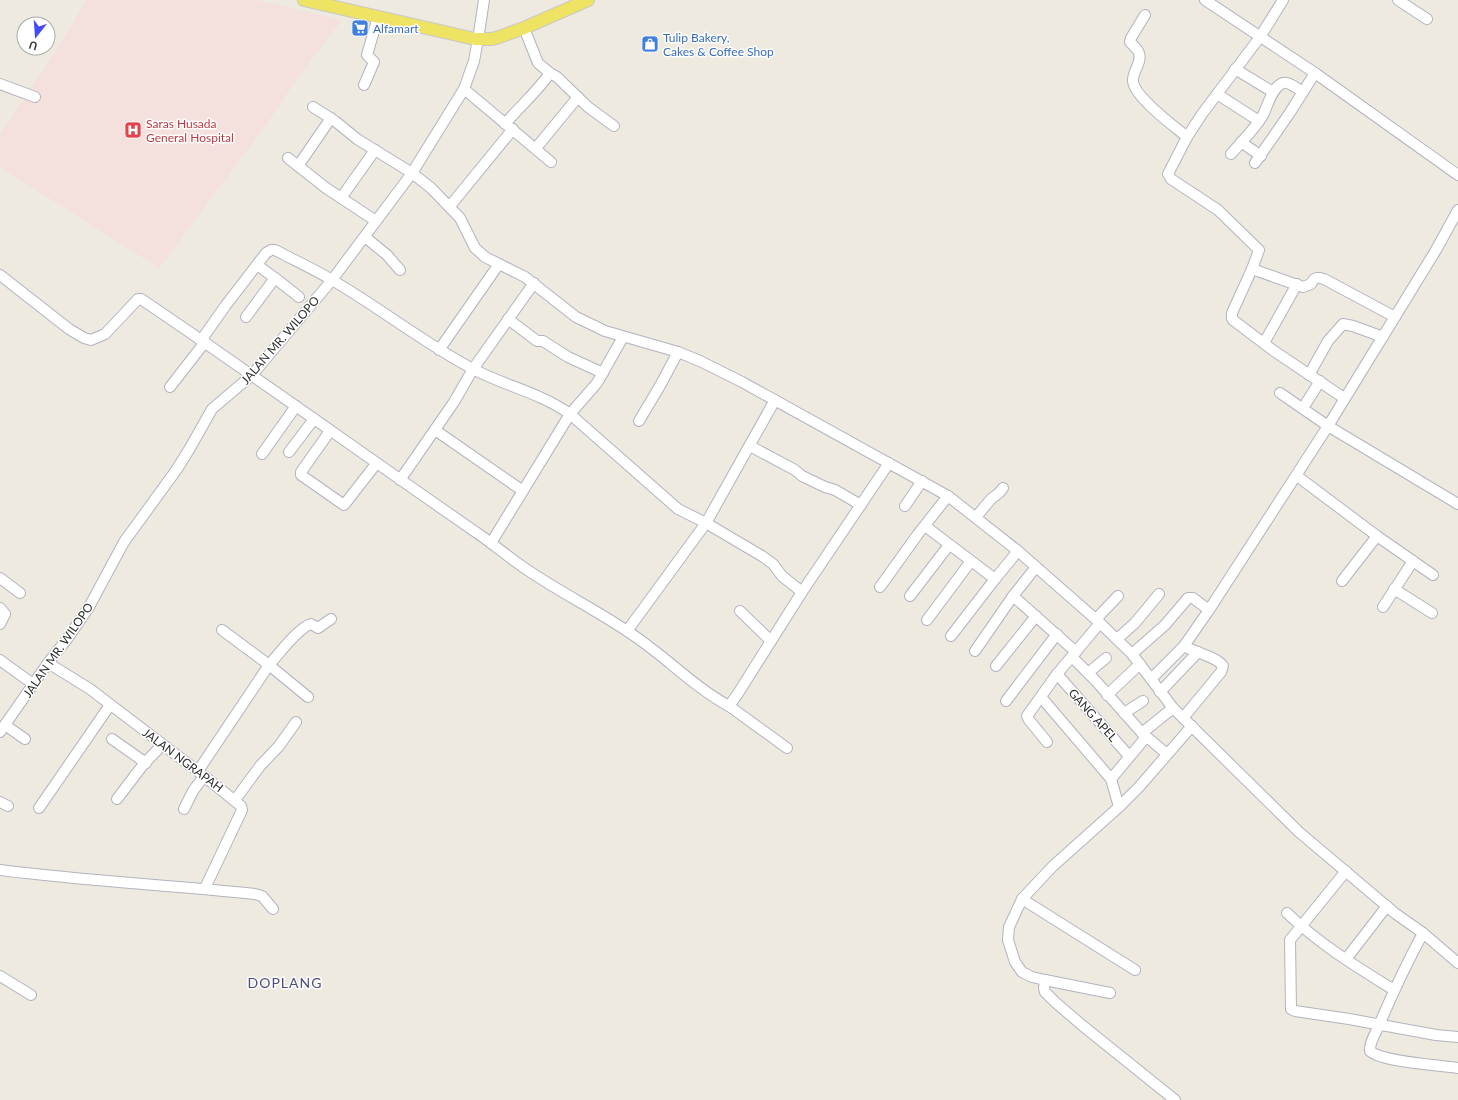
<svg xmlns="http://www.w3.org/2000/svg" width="1458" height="1100" font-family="Lato,sans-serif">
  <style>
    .medical { fill: #f4e0dd }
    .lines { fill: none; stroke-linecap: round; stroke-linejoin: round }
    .minor-casing { stroke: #b3b3c0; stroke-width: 12 }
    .major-casing { stroke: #c8c8c8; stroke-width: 14 }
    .minor { stroke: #fff; stroke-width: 10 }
    .major { stroke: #efe363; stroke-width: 12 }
    .labels { text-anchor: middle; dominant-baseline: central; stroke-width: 3; stroke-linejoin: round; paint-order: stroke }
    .shop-label { font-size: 12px; fill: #366cbe; stroke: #fff; text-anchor: start }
    .health-label { font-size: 12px; fill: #be3a42; stroke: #fff; text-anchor: start }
    .street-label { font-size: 12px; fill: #2d2d2d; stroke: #fff }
    .quarter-label { font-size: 14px; letter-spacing: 1px; fill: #4d4e7d; stroke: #fff }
  </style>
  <rect width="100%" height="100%" fill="#eeeadf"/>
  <path class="medical" d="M87,0H257L342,20L298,77L266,125L159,268L0,167V135L52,57Z"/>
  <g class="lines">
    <g class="minor-casing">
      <g id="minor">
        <path d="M1205,0L1315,73L1458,175"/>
        <path d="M1283,0L1260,37L1202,114L1187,137L1168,174L1171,179L1218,210L1259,250L1252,269L1232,313V318L1233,320L1274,351L1344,398"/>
        <path d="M1398,0L1427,19"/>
        <path d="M1145,15L1131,38L1130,42C1133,45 1136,48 1138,51C1144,61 1132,71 1133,81C1134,97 1174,126 1187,137"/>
        <path d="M524,28L538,63L550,73L557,77L588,107L614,126"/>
        <path d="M479,33L484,0"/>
        <path d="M1235,69L1273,92"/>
        <path d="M0,84L35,97"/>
        <path d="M364,85L374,62L367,55L378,17"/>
        <path d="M464,89L551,162"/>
        <path d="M1217,94L1259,121"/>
        <path d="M313,107L335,121L357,139L412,173L431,188L460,218L475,248L485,257L525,277L576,317L605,331L678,352L700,361L742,382L948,496L1018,551L1100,623L1132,654L1173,708L1299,832L1396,914L1423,933L1458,963"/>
        <path d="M505,124C520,106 537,92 550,73"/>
        <path d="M1241,142L1261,156"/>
        <path d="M536,148L578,97"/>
        <path d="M1231,154C1242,141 1255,129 1263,115C1268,105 1272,87 1283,83C1289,81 1297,89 1303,92"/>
        <path d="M288,158L326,188L376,221"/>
        <path d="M1255,163L1289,114L1315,73"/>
        <path d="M298,166L331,118"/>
        <path d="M341,198L375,150"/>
        <path d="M450,206L513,129"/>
        <path d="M365,237L387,255L400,270"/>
        <path d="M257,265L275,278"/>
        <path d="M1252,269L1303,287L1311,284C1314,277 1317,277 1324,279L1395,317"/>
        <path d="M0,275L69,329L84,338L91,340L105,334L138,299H141C255,376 367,457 480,535C497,547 512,560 529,571C563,594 600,612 633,635C666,657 694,687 729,706L737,695L802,592L889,463"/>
        <path d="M246,317L275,278L299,297"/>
        <path d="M508,319L537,341H543L568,357L603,373"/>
        <path d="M202,339L226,305L266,253L271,250H275C294,260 314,269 332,280C380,308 424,343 473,369C505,386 541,393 570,414L678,509L706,523L762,556L773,564L782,576L802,592"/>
        <path d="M1264,343L1297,284"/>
        <path d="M439,350L499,264"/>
        <path d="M1309,375L1328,341L1343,324L1353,326L1383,337"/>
        <path d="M170,387L205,342"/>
        <path d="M1280,393L1328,426L1458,504"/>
        <path d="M1303,408L1320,381"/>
        <path d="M639,421L661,384L678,352"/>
        <path d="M435,430L523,491"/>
        <path d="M330,431L301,472V475L344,505L376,464"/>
        <path d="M750,446L795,470L802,476L825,487L835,490L861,505"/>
        <path d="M289,452L314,419"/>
        <path d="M262,454L296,406"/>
        <path d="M1297,476L1377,536L1433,575"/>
        <path d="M400,480L454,402L473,369L534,283"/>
        <path d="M905,506L922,481"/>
        <path d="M976,517L991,499L999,493L1003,488"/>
        <path d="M925,526L995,579"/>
        <path d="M491,543L570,414L597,383L623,337"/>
        <path d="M0,578L20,593"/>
        <path d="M1342,581L1377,536"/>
        <path d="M880,587L918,534L948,496"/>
        <path d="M1394,589L1432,613"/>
        <path d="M910,596L949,545"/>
        <path d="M1013,596L1076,652"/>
        <path d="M1383,607L1413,561"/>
        <path d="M0,608L5,614L0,624"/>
        <path d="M740,611L771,641"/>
        <path d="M1096,619L1118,596"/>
        <path d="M927,620L971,561"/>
        <path d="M222,630L269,665C278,655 299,627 311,624L318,628L331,619"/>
        <path d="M627,631L706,523L775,400"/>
        <path d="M951,636L995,579L1018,551"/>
        <path d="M1117,639L1135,623L1159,594"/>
        <path d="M975,651L1013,596L1036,567"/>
        <path d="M1132,654L1165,625L1188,598H1193L1209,610"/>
        <path d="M1072,657L1095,680L1142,733L1167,754"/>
        <path d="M0,660L33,684"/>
        <path d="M48,663L90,689L204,776L241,806L242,810L206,886L207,889"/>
        <path d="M996,666L1036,616"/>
        <path d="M1088,673L1106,658"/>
        <path d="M1057,674L1129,756"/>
        <path d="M1151,679L1184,646L1209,610L1328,426L1436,250L1458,210"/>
        <path d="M1160,692L1198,652"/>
        <path d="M1107,695L1140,664"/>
        <path d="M1041,697L1111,779L1119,807"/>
        <path d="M1006,701L1057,634"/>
        <path d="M729,706L787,748"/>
        <path d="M1124,713L1143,701"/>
        <path d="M1183,718L1221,672L1223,666C1217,657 1194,652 1184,646"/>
        <path d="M5,725L25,739"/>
        <path d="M0,732L48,663L67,639L89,607L124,542L177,469L190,448L212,409L252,375L332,280L412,173L464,89L474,61L478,39"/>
        <path d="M1142,733L1173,708"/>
        <path d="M112,739L146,763"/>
        <path d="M1047,742L1029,720L1027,716L1057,674L1100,623"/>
        <path d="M198,771L269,665L308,697"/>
        <path d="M1111,779L1146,737"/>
        <path d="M117,799L143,765L162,745"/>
        <path d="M235,800L260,766L279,746L296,722"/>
        <path d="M0,802L8,806"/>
        <path d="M39,808L110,705"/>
        <path d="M184,809L193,791L204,776"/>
        <path d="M0,870C85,881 170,885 255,894L262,896L273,909"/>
        <path d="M1346,871L1290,940L1291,1009L1295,1011L1349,1019L1436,1035L1458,1037"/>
        <path d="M1022,899L1009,927L1008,940L1015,962L1022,972L1032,977L1045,980L1110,993"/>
        <path d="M1287,913C1319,944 1357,967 1394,990"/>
        <path d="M1423,933C1407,963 1393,992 1380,1023C1377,1031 1369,1042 1370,1051C1382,1062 1439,1065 1458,1068"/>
        <path d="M1346,959L1387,906"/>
        <path d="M1135,970L1022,899L1053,866L1119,807L1139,787L1192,726"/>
        <path d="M0,976L31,995"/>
        <path d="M1045,980L1044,988L1045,992L1055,1002L1083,1026L1175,1100"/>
      </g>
    </g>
    <g class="major-casing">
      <path id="major" d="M304,0L475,39H492L499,37L524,28L588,0"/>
    </g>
    <use href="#minor" class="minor"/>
    <use href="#major" class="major"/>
  </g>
  <defs>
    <g id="supermarket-square" transform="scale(0.9)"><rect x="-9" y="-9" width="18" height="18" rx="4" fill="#3f7fe0" stroke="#fff"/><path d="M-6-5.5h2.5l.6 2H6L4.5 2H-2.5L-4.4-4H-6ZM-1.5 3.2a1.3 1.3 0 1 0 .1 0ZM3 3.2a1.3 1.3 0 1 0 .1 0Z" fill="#fff"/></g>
    <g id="shop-square" transform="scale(0.9)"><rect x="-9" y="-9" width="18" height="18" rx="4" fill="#3f7fe0" stroke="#fff"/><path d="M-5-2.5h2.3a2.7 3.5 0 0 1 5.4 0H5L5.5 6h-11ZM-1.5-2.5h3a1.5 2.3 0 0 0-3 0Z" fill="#fff"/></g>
    <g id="hospital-square" transform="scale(0.9)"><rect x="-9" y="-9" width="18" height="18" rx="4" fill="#e0444e" stroke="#fff"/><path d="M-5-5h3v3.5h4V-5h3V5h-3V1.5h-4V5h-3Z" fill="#fff"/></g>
  </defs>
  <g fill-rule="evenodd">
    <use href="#supermarket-square" x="360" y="28"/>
    <use href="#shop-square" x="650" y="44"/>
    <use href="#hospital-square" x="133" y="130"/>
  </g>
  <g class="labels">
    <g class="shop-label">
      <text x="373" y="28">Alfamart</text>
      <text x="663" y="37">Tulip Bakery,<tspan x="663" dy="14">Cakes &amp; Coffee Shop</tspan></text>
    </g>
    <g class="health-label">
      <text x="146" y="123">Saras Husada<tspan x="146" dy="14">General Hospital</tspan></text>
    </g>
    <g class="street-label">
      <text transform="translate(280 340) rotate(-49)">JALAN MR. WILOPO</text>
      <text transform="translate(58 650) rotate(-55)">JALAN MR. WILOPO</text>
      <text transform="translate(1093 715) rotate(48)">GANG APEL</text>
      <text transform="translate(183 760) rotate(37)">JALAN NGRAPAH</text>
    </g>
    <g class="quarter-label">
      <text x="285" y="982">DOPLANG</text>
    </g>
  </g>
  <g transform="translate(36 36) rotate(197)"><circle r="19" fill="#ffffff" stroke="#ababab"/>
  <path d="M0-3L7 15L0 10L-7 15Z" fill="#434af8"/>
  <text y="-6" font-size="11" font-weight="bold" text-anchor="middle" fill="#2d2d2d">U</text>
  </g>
</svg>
